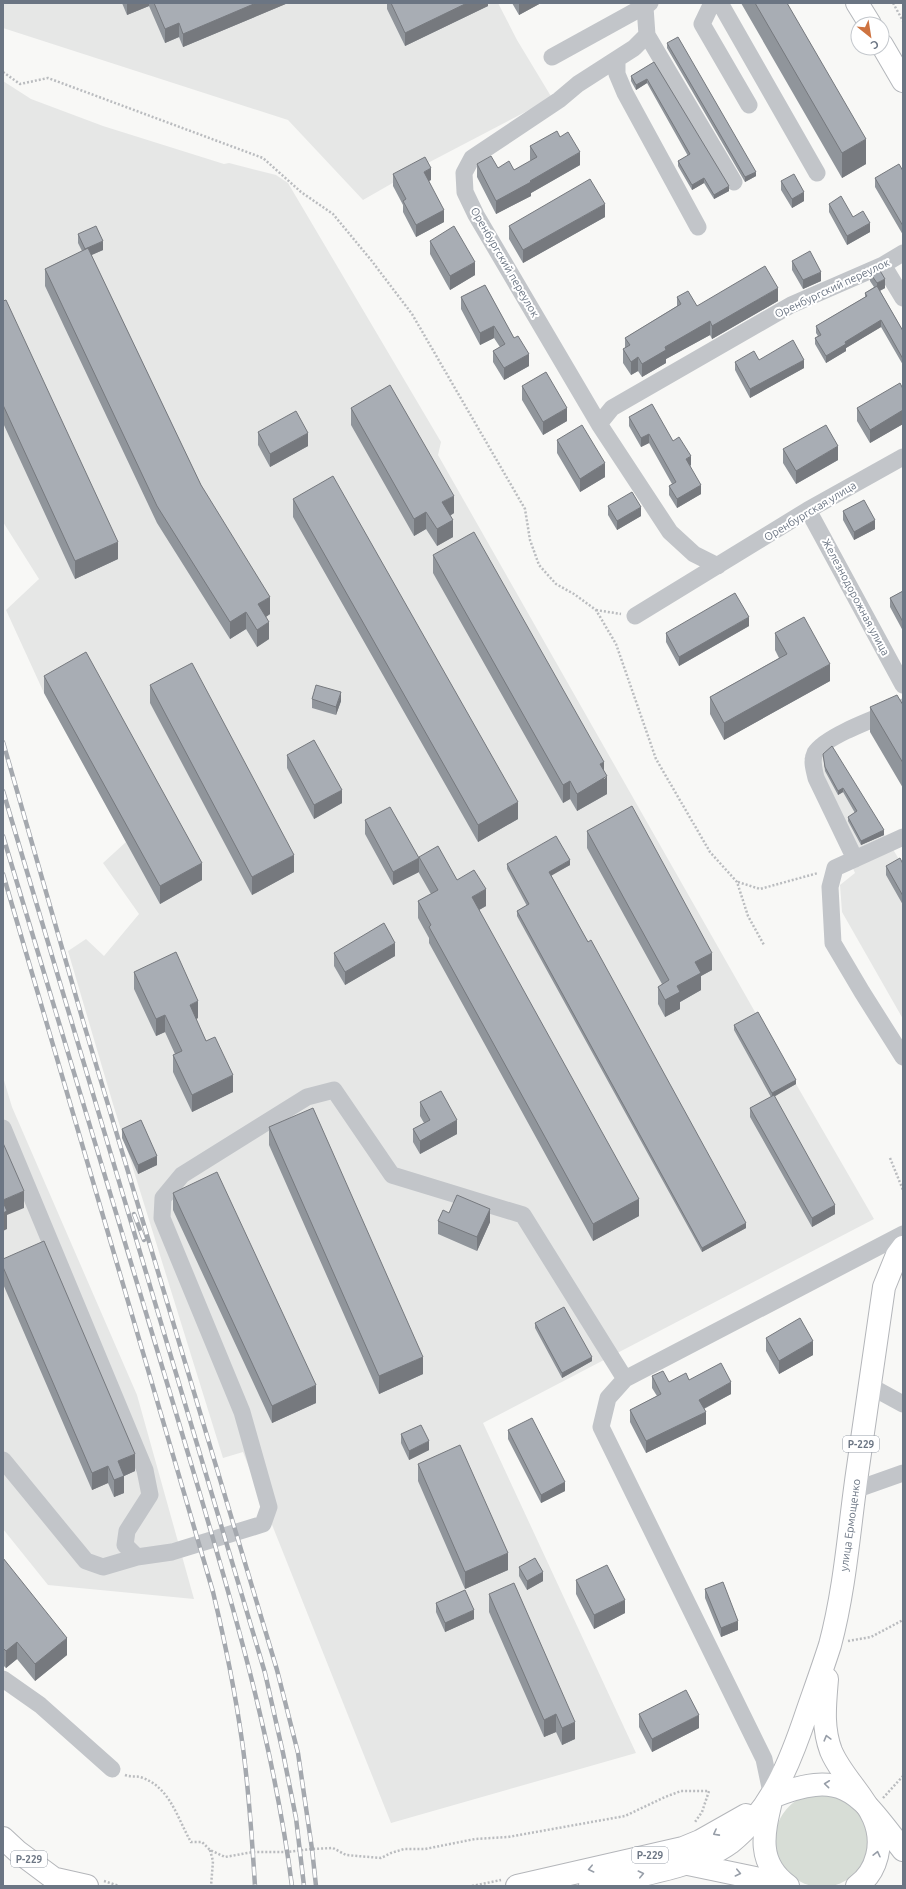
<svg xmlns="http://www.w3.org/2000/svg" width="906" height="1889" viewBox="0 0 906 1889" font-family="Ubuntu,sans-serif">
<rect width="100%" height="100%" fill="#f8f8f6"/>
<path fill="#e6e7e6" d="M3,3H498L517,40L552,98L424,165L363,200L288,120L3,28Z
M3,81L31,99L103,126L224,164L229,163L276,175L288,183L441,442L438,455L796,1084L874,1219L483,1423L636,1753L391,1823L243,1452L223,1458L113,1104L68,951L86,939L104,956L139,914L103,863L126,842L44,693L6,610L39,579L3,522Z
M829,743L903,866V1019L842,912L840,885L855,873L804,758Z
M3,1077L12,1107L137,1395L194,1599L48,1585L3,1529Z"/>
<path fill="#d7ddd6" d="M775 1840a47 47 0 1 1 94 0a47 47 0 1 1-94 0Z"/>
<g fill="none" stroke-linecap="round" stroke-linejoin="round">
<g stroke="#b4b7bb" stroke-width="24">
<path id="major" d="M857,3L870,24
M882,45L903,81
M788,1886C755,1862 764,1831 772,1797C846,1767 859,1794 903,1850"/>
</g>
<g stroke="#b4b6ba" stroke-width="24">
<path id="highway" d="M827,1679C825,1704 822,1727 831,1751C846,1787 888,1812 877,1856C874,1868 867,1879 857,1886
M3,1838L17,1851L64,1886
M688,1864L760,1879L778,1886
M56,1879L87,1886
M517,1886L683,1848L700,1841L746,1815
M590,1886C630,1877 698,1867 730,1843C772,1810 791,1760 807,1712C815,1689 823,1667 830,1645C845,1589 849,1530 857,1474C866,1411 875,1349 884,1287L897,1255L903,1247"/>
</g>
<path stroke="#babcbf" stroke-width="2.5" stroke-dasharray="2 2" stroke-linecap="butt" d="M893,3L903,21
M3,72L20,84L48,78L263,158L301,192L333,214L371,260L412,314L525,509L530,540L539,565L556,584L574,594L596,610L616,644L656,759L710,852L737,882L748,916L764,945
M596,610L621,614
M738,882L760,889L818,873
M890,1158L903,1190
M848,1641L871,1637L903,1620
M125,1775C130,1777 135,1776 140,1777C170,1786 177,1818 191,1842H202L210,1850L225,1857L253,1852H288L312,1849L333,1848L346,1855L381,1858L391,1853L404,1849H425L475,1839L508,1837L625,1816L665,1797L681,1791H709L702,1812L695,1822
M883,1798L903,1776
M210,1850L213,1861L211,1886
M104,1881L119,1886
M472,1886L501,1880"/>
<path stroke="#c2c5c9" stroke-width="17" d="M712,3L702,24L749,105
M720,3L817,173
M645,7L647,35L734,182
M647,35L634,48L578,84L559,100L472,158L464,173L465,192L476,215L599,424L670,532L694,554L718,566
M552,57L650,3
M617,59V74L625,93L698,227
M883,265L903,298
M599,424L612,408L791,305L883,265L903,253
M808,510L903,685
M635,616L808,510L903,457
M903,837L835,868L830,887L833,943L862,992L903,1057
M855,859L816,778C814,769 811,761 815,753C826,735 882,716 903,707
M3,1128L145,1470L150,1495L127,1531L125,1545L137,1557L172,1552L263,1524L269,1507L242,1412L162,1218L163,1198L182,1175L307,1097L334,1090L392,1175L523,1215L625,1379
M870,1386L903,1404
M3,1460L86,1561L103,1567L137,1557
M855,1490L903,1473
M3,1679L40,1705L112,1769
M772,1797L764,1759L601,1427L608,1398L625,1379L903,1234"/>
<use href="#major" stroke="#fff" stroke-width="22"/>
<use href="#highway" stroke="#fff" stroke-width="22"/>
<g stroke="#a4a8ae" stroke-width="4.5">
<path id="rail" d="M3,742L83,1021L277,1670L298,1753L312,1849L316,1886
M3,791L265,1673L283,1753L296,1818L304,1886
M3,836C60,1028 119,1220 176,1413C222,1569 271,1724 292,1886
M3,874L213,1592C225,1642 235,1691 242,1741C249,1789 252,1838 255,1886
M134,1214L144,1240"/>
</g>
<use href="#rail" stroke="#fff" stroke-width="3" stroke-dasharray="9" stroke-linecap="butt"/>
</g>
<path fill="#90959b" d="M122,3H288L183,47L179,37L165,43L149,6L127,15Z
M387,3H488V6L405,46L387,9Z
M512,3H541L519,15Z
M741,3H787L866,164L842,178Z
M667,43L756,176L745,182L667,48Z
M654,62L729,191L714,199L704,183L692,190L678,166V161L688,156L647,83L636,90L631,81V76Z
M560,137L580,165L531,193V196L496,214L477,177V164L514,170L531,161L530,160V146Z
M903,171V235L875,187V178Z
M393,174L431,180L429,181L444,222L416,237L403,212V205L393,186Z
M781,181L804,201L792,208L781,190Z
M829,204L853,217L870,232L847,245L829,212Z
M605,217L523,263L509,239V226Z
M78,234L103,250L91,255L201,485L270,614L266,617L269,639L257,647L246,629L230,639L157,523L45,286V269L82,251L78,243Z
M430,241L475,275L450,290L430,254Z
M792,261L821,281L803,289L792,270Z
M870,273L885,288L880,291L903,331V365L881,327L846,348V351L826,363L815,344V338L818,336L816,333V326L865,297V293L874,287L870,281Z
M485,285L529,366L504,380L493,362V351L500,347L494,338L480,345L461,309V297Z
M677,297L697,306L778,301L712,339L710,335L666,359V363L642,377L638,371L631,375L623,363V349L625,348V338L677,306Z
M3,301L118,559L75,579L3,423Z
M759,360L804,368L750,398L735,370V362Z
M522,386L567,421L543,435L522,400Z
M903,389V424L870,443L857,421V408Z
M351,408L454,513L450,516L453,537L437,546L426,529L414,536L351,425Z
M629,417L673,441L691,465L690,466L701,494L677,508L669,495V486L672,484L649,443L641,447L629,426Z
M258,432L308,446L270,467L258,445Z
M557,440L605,477L580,492L557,453Z
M783,449L838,460L796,484L783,463Z
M902,484H903V499L902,498Z
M293,499L518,819L478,842L293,517Z
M608,506L641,516L617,530L608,515Z
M843,511L875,529L854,540L843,520Z
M433,555L607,794L577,811L570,799L563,803L433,573Z
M903,591V631L890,607V598Z
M749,626L679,666L666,642V633Z
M775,633L830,681L724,740L710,714V697L779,658L775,650Z
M44,676L202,880L160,904L44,693Z
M150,685L294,872L252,895L150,703Z
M312,699L341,701L336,715L312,708Z
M903,705V788L870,732V707Z
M823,754L884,835L861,845L848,821V817L855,813L843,792L838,795L825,771Z
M287,755L342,803L314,819L287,768Z
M365,820L419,872L393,885L365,834Z
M587,831L712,970L701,976V990L680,1002V1009L665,1017L658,1004V987L662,984L587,848Z
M419,857L457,880L486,906L479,910L639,1216L593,1241L429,943V938L418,918V901L431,894L419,873Z
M507,864L570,865L551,875L746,1228L702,1252L517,916V911L527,906L507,869Z
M903,864V905L886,875V866Z
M334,953L395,956L345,985L334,966Z
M134,972L198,1018L196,1019L206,1041L233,1092L192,1112L173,1072V1055L175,1054L165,1032L156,1036L134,989Z
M734,1025L796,1084L774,1096L835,1214L812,1227L750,1117V1108L771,1097L734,1030Z
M420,1102L457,1134L420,1154L413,1142V1129L424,1123L420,1116Z
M269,1127L423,1374L379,1394L269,1145Z
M122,1129L157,1165L138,1174L122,1138Z
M173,1193L316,1403L272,1423L173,1210Z
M449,1213L490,1222L477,1251L438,1234V1221Z
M3,1259L135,1471L124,1476V1493L114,1497L108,1483L92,1490L3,1284Z
M535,1323L592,1361L562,1378L535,1328Z
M766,1338L813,1355L779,1374L766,1351Z
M652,1376L669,1382L689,1380L731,1394L704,1409L706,1424L646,1453L630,1422V1410L657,1396L652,1388Z
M508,1430L565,1491L541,1503L508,1439Z
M401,1434L429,1450L409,1460L401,1443Z
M418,1464L508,1570L465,1589L418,1481Z
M3,1558L67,1655L35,1681L17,1659L6,1668L3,1665Z
M519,1567L543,1581L527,1590L519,1576Z
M576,1580L625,1613L594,1629L576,1594Z
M705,1589L738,1630L721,1637L705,1598Z
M489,1594L575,1739L562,1745L556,1732L544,1737L489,1612Z
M436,1603L474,1619L445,1632L436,1612Z
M639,1714L699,1728L652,1752L639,1727Z"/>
<path fill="#76797e" d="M127,3H149V6L127,15Z
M256,3H288L183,47V34Z
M467,3H488V6L405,46V33Z
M519,3H541L519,15Z
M179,23V37L165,43V29Z
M647,79V83L636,90V85Z
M866,139V164L842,178V153Z
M580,152V165L531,193V196L496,214V201Z
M431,168V180L424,183V172Z
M756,172V176L745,182V177Z
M704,178V183L692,190V185Z
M729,186V191L714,199V195Z
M804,192V201L792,208V199Z
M605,204V217L523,263V250Z
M444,210V222L416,237V225Z
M870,223V232L847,245V236Z
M103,241V250L85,258V249Z
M475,262V275L450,290V276Z
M821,272V281L803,289V280Z
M885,279V288L877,292V283Z
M778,288V301L712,339V326Z
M881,320V327L846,348V351L826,363V356L845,342Z
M710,321V335L666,359V363L642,377V364L665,347Z
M494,326V338L480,345V333Z
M529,354V366L504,380V368Z
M638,357V371L631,375V362Z
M804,360V368L750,398V389Z
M567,408V421L543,435V422Z
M903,410V424L870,443V430Z
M308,433V446L270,467V454Z
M649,434V443L641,447V438Z
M838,446V460L796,484V471Z
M691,456V465L686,468V459Z
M605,463V477L580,492V479Z
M701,485V494L677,508V499Z
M454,496V513L442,520V502Z
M641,507V516L617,530V521Z
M426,512V529L414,536V519Z
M453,520V537L437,546V529Z
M875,520V529L854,540V532Z
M118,542V559L75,579V561Z
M270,597V614L258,622V604Z
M246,612V629L230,639V622Z
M749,617V626L679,666V657Z
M269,622V639L257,647V630Z
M830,664V681L724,740V723Z
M341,692V701L336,715V707Z
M604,762V779L607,776V794L577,811V794L600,764Z
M570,781V799L563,803V785Z
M843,788V792L838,795V791Z
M342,790V803L314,819V805Z
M518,802V819L478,842V825Z
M884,830V835L861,845V841Z
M294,855V872L252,895V877Z
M419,858V872L393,885V872Z
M570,860V865L549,877V872Z
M202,863V880L160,904V886Z
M486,889V906L472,914V897Z
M395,943V956L345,985V972Z
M712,953V970L701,976V990L680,1002V1009L665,1017V1000L677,986L695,962Z
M198,1001V1018L190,1022V1005Z
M165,1015V1032L156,1036V1019Z
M233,1075V1092L192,1112V1095Z
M796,1080V1084L772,1098V1093Z
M457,1120V1134L420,1154V1141Z
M157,1156V1165L138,1174V1165Z
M24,1191V1208L7,1215V1229L3,1231V1200Z
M639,1199V1216L593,1241V1224Z
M835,1205V1214L812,1227V1218Z
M490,1209V1222L477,1251V1237Z
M746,1223V1228L702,1252V1248Z
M813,1341V1355L779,1374V1361Z
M423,1357V1374L379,1394V1376Z
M592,1357V1361L562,1378V1373Z
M731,1382V1394L699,1411V1400Z
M316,1385V1403L272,1423V1406Z
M706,1412V1424L646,1453V1441Z
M429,1441V1450L409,1460V1451Z
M135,1454V1471L124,1476V1493L114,1497V1480L118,1461Z
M108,1466V1483L92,1490V1473Z
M565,1482V1491L541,1503V1495Z
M508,1553V1570L465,1589V1572Z
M543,1572V1581L527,1590V1581Z
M625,1600V1613L594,1629V1615Z
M474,1610V1619L445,1632V1623Z
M738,1621V1630L721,1637V1628Z
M67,1638V1655L35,1681V1664Z
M17,1642V1659L6,1668V1651Z
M556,1714V1732L544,1737V1720Z
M699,1715V1728L652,1752V1739Z
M575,1722V1739L562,1745V1728Z"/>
<path fill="#a8adb4" stroke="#76797e" d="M154,3H256L183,34L179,23L165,29Z
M391,3H467L405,33Z
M755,3H787L866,139L842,153Z
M678,37L756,172L745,177L667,43Z
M654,62L729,186L714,195L704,178L692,185L678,161L690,154L647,79L636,85L631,76Z
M557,131L560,137L568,132L580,152L530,181L531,182L496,201L477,164L491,156L498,168L509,161L514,170L537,157L530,146Z
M425,157L431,168L424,172L444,210L416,225L403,201L406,199L393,174Z
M899,164L903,171V226L875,178Z
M794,174L804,192L792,199L781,181Z
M590,179L605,204L523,250L509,226Z
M841,196L853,217L863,211L870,223L847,236L829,204Z
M96,226L103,241L85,249L78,234Z
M454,226L475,262L450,276L430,241Z
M88,248L201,485L270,597L258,604L269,622L257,630L246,612L230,622L157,506L45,269Z
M810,251L821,272L803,280L792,261Z
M765,266L778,288L712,326L710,321L665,347L666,350L642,364L638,357L631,362L623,349L630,345L625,338L681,304L677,297L688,291L697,306Z
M879,269L885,279L877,283L870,273Z
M485,285L514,338L518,336L529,354L504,368L493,351L505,344L494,326L480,333L461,297Z
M877,286L903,331V359L881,320L845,342L846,344L826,356L815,338L821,335L816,326L867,296L865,293Z
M6,300L118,542L75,561L3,405V301Z
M793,340L804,360L750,389L735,362L754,351L759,360Z
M546,372L567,408L543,422L522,386Z
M900,383L903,389V410L870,430L857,408Z
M390,385L454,496L442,502L453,520L437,529L426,512L414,519L351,408Z
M652,404L673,441L679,437L691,456L686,459L701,485L677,499L669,486L676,482L649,434L641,438L629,417Z
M296,411L308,433L270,454L258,432Z
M582,425L605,463L580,479L557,440Z
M826,425L838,446L796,471L783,449Z
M333,476L518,802L478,825L293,499Z
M632,492L641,507L617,521L608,506Z
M864,500L875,520L854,532L843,511Z
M474,532L604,762L600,764L607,776L577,794L570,781L563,785L433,555Z
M903,591V622L890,598Z
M735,593L749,617L679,657L666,633Z
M804,617L830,664L724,723L710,697L787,654L775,633Z
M86,652L202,863L160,886L44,676Z
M192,663L294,855L252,877L150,685Z
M316,685L341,692L336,707L312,699Z
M897,695L903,705V763L870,707Z
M314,740L342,790L314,805L287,755Z
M832,746L884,830L861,841L848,817L857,811L843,788L838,791L825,767L823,754Z
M632,806L712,953L695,962L701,973L677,986L680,992L665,1000L658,987L669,980L587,831Z
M390,807L419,858L393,872L365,820Z
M556,836L570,860L549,872L588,942L591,940L746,1223L702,1248L517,911L529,904L507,864Z
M438,846L457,880L474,870L486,889L472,897L639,1199L593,1224L429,927L431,925L418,901L438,890L419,857Z
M900,858L903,864V896L886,866Z
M384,923L395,943L345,972L334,953Z
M176,952L198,1001L190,1005L206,1041L215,1037L233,1075L192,1095L173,1055L182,1051L165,1015L156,1019L134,972Z
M758,1012L796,1080L772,1093L734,1025Z
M441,1091L457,1120L420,1141L413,1129L430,1120L420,1102Z
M774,1095L835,1205L812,1218L750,1108Z
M313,1108L423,1357L379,1376L269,1127Z
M141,1120L157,1156L138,1165L122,1129Z
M3,1143L24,1191L3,1200Z
M217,1172L316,1385L272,1406L173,1193Z
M457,1195L490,1209L477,1237L438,1221L443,1210L449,1213Z
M3,1202L7,1211L3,1213Z
M44,1241L135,1454L118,1461L124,1476L114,1480L108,1466L92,1473L3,1267V1259Z
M564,1307L592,1357L562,1373L535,1323Z
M800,1318L813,1341L779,1361L766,1338Z
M721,1363L731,1382L699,1400L706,1412L646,1441L630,1410L661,1394L652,1376L663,1371L669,1382L686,1373L689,1380Z
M532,1418L565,1482L541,1495L508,1430Z
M421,1425L429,1441L409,1451L401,1434Z
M460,1445L508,1553L465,1572L418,1464Z
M3,1558L67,1638L35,1664L17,1642L6,1651L3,1648Z
M535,1558L543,1572L527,1581L519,1567Z
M607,1565L625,1600L594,1615L576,1580Z
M723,1582L738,1621L721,1628L705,1589Z
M514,1583L575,1722L562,1728L556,1714L544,1720L489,1594Z
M465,1590L474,1610L445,1623L436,1603Z
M686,1690L699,1715L652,1739L639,1714Z"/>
<defs><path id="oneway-chevron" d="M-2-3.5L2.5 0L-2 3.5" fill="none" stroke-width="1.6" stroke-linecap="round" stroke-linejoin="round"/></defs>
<g stroke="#979ea8">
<use href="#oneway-chevron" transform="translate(827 1738) rotate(-105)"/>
<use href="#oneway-chevron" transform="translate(827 1784) rotate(-174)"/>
<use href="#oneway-chevron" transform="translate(716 1833) rotate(152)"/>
<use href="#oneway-chevron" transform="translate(877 1854) rotate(-77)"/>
<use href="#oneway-chevron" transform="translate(591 1869) rotate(167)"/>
<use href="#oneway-chevron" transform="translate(738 1873) rotate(13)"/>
<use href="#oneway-chevron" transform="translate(641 1874) rotate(-13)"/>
</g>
<g text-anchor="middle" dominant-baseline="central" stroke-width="4" stroke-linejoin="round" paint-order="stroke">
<g fill="#fff" stroke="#979ea8" stroke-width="1">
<rect x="843" y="1436" width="36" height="16" rx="3"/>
<rect x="632" y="1847" width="36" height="16" rx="3"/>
<rect x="11" y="1851" width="36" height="16" rx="3"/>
</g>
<g font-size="10" font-weight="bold" fill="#6b7583">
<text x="861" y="1444">Р-229</text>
<text x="650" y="1855">Р-229</text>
<text x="29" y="1859">Р-229</text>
</g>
<g font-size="11" fill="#6b7583" stroke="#fff">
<text transform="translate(505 262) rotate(60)">Оренбургский переулок</text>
<text transform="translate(832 288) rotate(-25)">Оренбургский переулок</text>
<text transform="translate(810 511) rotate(-31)">Оренбургская улица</text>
<text transform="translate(856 597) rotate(62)">Железнодорожная улица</text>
<text transform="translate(850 1525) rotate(-82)">улица Ермощенко</text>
</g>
</g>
<rect width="906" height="1889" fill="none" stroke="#6b7583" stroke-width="8"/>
<g transform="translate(870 36) rotate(150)"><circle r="19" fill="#ffffff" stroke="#c4c8cd"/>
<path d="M0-3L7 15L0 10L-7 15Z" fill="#ce7340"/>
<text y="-6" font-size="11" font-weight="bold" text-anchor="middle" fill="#6b7583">С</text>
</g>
</svg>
